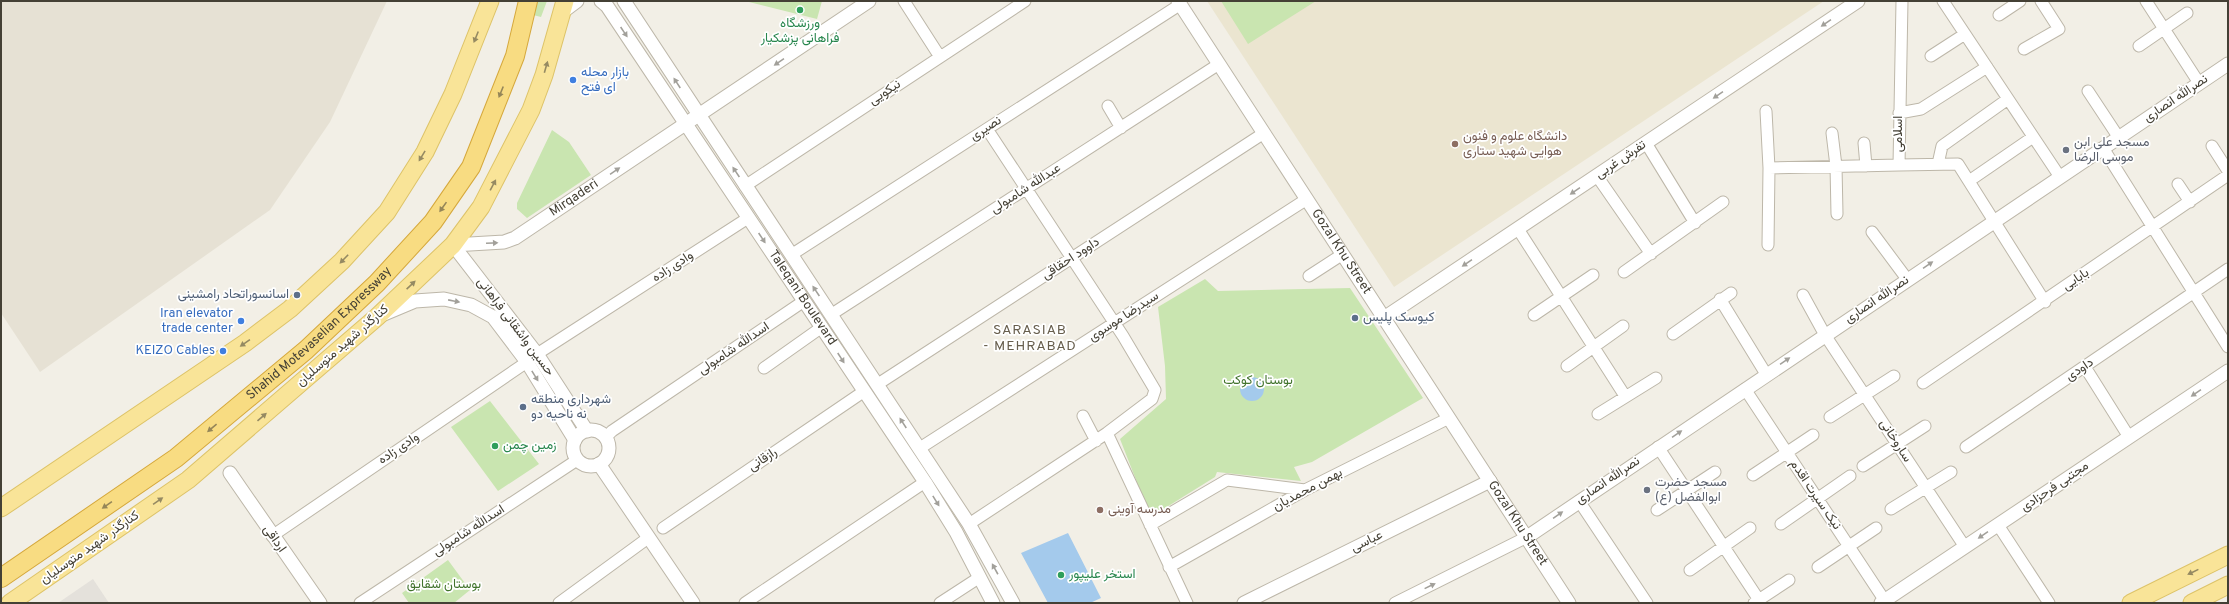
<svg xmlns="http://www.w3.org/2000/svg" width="2229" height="604" viewBox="0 0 2229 604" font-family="Overpass,Vazirmatn,sans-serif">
<rect width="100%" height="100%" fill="#f2efe6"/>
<path fill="#e6e1d4" d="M1,1H387L330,122L270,210L40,372L1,313Z"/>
<path fill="#e4e1db" d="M93,579L109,603H58Z"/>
<path fill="#ebe5d0" d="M1207,1H1824L1394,287Z"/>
<path fill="#c9e5b0" d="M537,1H547L541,17L533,15Z
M745,1H822L817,19Z
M1221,1H1316L1248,44Z
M552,130L569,142L591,175L527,218L517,209V203Z
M1205,279L1218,291L1350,288L1423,398L1312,462L1294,467L1301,481L1217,472L1215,477L1162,510L1147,508L1120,439L1166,399L1165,366L1158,307Z
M490,401L539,464L498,491L451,427Z
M448,560L470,590L454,603H409L402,593Z"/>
<path fill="#a4caec" d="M1240 389a12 12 0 1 1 24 0a12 12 0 1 1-24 0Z
M1068,533L1101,598L1090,603H1048L1021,553Z"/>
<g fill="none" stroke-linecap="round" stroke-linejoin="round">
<g stroke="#bdb7a9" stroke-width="13">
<path id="minor" d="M904,1L940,57
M1902,1L1899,165L1958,164L2045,302
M1943,1L2060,177
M2146,1L2199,83
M1999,15L2020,1
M2139,46L2187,13
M2024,49L2059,29L2041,1
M1931,56L1965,34
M2088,91L2119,138
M1108,106L1121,128
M1766,111L1769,168L1768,245
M1899,113L1921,109L1987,67
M1832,133L1836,166L1837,214
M1646,143L1695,223
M1864,143L1866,166
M2212,146L2228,171
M2103,148L2228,347
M1938,164L1942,146L2008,99
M1769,168L1899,165
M1597,176L1651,254
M1969,181L2033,137
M2178,184L2190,202
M745,186L1025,1
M1518,229L1625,396
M1872,232L1907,279
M791,255L1181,4
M1624,272L1723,202
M1309,276L1343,254
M1803,295L1825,335L1965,547
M1720,299L1766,374
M832,314L1219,64
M1534,315L1593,275
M1673,334L1731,293
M537,354L748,218
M1567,366L1623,326
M2085,367L2129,437
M764,368L822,327
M1923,383L2228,175
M878,384L1264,133
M1745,389L1885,601
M1598,414L1656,378
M1083,416L1096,441
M1830,417L1894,376
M1107,433L1187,603
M605,438L612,431L804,301
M1658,447L1761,603
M1966,447L2228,269
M920,448L1307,199
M1863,466L1925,426
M1753,475L1813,435
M1579,501L1647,603
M1891,509L1951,472
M1657,510L1715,472
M969,524L1107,433L1152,399L1155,390L1123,336L987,129
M1781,524L1850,476
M1150,525L1227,480L1305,490
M1998,525L2049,603
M663,528L863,392
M272,536L527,362
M1169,567L1305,490L1449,418
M1818,567L1876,528
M1690,570L1750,528
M360,603L577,460
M559,603L648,538
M745,603L925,482
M940,603L980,577
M1395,603L1527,537
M1754,603L1789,580"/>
</g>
<g stroke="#bdb7a9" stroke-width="15">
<g id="tertiary">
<path id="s1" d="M601,1L607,6L925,482L956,532L993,603"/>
<path d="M624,1L969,524L1013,603"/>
<path id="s2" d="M1178,1L1569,603"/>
<path d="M561,13L577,1"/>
<path id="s3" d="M453,245L504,242L515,238L869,1"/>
<path d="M453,245L537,354L587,431"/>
<path d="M384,314L415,301L444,299L471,305L493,317L527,362L575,440"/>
<path d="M1384,318L1858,1"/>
<circle cx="591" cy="448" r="18"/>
<path d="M599,464L693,603"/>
<path d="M230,473L320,603"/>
<path d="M1527,537L2228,64"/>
<path d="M1244,603L1490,481"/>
<path d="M1881,603L2228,371"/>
</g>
</g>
<g stroke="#ddc368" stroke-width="19">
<path id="primary" d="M1,508L245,343L290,309L342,261L387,212L425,152L453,94L490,1
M10,603L188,480L377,317L453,245L481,207L531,110L544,75L565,1
M2131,603L2228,555
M2192,603L2228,585"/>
</g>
<g stroke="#d5a83c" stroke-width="20">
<g id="trunk">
<path id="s4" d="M1,578L176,458L306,350L377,283L433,222L471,167L515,56L528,1"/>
</g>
</g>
<use href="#minor" stroke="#fff" stroke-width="11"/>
<use href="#tertiary" stroke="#fff" stroke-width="13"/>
<use href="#primary" stroke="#f9e498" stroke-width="17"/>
<use href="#trunk" stroke="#f8dc82" stroke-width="18"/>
</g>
<defs><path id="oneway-solid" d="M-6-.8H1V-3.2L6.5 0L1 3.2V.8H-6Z"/></defs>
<g fill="#a2a09a">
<use href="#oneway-solid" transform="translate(1826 23) rotate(146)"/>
<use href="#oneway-solid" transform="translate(624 32) rotate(56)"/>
<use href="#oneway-solid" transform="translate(779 62) rotate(146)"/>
<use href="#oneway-solid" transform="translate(677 83) rotate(-123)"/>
<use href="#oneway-solid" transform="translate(1718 95) rotate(146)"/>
<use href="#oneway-solid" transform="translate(615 171) rotate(-34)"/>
<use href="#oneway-solid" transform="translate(736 172) rotate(-124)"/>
<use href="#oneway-solid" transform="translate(1575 191) rotate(146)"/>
<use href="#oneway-solid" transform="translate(762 238) rotate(56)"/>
<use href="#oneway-solid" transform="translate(492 243) rotate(-3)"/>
<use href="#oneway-solid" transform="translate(1467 263) rotate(146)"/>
<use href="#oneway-solid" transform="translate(1928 265) rotate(-34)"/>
<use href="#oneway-solid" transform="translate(816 291) rotate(-124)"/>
<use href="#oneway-solid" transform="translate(454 301) rotate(11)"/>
<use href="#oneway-solid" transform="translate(841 358) rotate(57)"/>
<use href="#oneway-solid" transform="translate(1785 361) rotate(-34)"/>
<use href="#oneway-solid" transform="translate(535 376) rotate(58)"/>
<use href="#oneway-solid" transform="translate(2196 393) rotate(146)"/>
<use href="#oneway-solid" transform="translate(903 423) rotate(-123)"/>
<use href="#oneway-solid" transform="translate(1677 434) rotate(-34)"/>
<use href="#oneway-solid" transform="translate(936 501) rotate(58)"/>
<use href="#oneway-solid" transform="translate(1558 515) rotate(-35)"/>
<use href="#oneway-solid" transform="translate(1983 535) rotate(146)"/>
<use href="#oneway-solid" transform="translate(995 569) rotate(-119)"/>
<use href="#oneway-solid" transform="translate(1430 586) rotate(-26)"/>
</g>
<g fill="#958a62">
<use href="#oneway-solid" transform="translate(476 37) rotate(112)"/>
<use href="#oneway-solid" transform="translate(546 67) rotate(-74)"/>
<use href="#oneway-solid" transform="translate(422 156) rotate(121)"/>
<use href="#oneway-solid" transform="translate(493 185) rotate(-62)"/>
<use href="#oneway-solid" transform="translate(344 259) rotate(134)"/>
<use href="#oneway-solid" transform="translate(411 285) rotate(-43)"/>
<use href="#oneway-solid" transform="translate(245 343) rotate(145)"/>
<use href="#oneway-solid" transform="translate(262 417) rotate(-41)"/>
<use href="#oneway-solid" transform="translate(158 501) rotate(-35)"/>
<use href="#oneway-solid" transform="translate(2193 572) rotate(154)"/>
</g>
<g fill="#958658">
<use href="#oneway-solid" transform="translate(501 92) rotate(112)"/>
<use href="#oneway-solid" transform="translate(443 207) rotate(125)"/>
<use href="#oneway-solid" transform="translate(212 428) rotate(140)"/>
<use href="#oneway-solid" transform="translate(107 505) rotate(145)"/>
</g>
<g fill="#2e9e5b" stroke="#fff" stroke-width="1.5">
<circle cx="800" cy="10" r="4"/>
<circle cx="495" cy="446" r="4"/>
<circle cx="1061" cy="575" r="4"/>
</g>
<g fill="#3f7fe0" stroke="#fff" stroke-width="1.5">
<circle cx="573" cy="80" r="4"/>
<circle cx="241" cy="321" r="4"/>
<circle cx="223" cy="351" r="4"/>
</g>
<g fill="#8d6e63" stroke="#fff" stroke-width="1.5">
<circle cx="1455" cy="144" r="4"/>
<circle cx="1100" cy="510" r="4"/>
</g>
<g fill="#6b7280" stroke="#fff" stroke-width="1.5">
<circle cx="2066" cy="150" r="4"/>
<circle cx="1647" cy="490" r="4"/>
</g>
<g fill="#5c6f8a" stroke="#fff" stroke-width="1.5">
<circle cx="297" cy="295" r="4"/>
<circle cx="1355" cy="318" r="4"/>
<circle cx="523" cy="407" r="4"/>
</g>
<g text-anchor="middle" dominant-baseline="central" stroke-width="3.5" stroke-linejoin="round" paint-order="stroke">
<g font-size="13" fill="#27864d" stroke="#fff" text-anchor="start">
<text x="800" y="24" text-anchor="middle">ورزشگاه<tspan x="800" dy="15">فراهانی پزشکیار</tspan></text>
<text x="503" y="446">زمین چمن</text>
<text x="1069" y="575">استخر علیپور</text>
</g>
<g font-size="13" fill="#366cbe" stroke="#fff" text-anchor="end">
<text x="581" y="73" text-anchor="start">بازار محله<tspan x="581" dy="15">ای فتح</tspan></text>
<text x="233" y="314">Iran elevator<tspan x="233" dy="15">trade center</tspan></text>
<text x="215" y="351">KEIZO Cables</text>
</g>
<g font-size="13" fill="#444035" stroke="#fff">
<text transform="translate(885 93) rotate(-33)">نیکویی</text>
<text transform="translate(2176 99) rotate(-34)">نصرالله انصاری</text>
<text transform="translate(986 129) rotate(-33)">نصیری</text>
<text transform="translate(1899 134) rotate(-90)">اسلامی</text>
<text transform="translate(1621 160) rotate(-34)">تفرش غربی</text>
<text transform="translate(1026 189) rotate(-33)">عبدالله شامبولی</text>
<text stroke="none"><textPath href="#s3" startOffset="134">Mirqaderi</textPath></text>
<text stroke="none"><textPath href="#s2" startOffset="299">Gozal Khu Street</textPath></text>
<text transform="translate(1071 259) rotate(-33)">داوود احقاقی</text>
<text transform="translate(673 267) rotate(-33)">وادی زاده</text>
<text transform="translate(2076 280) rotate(-34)">بابایی</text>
<text stroke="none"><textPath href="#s1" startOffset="359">Taleqani Boulevard</textPath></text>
<text transform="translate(1877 300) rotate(-34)">نصرالله انصاری</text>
<text transform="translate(1124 317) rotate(-33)">سیدرضا موسوی</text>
<text transform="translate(515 327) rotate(53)">حسین واشقانی فراهانی</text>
<text stroke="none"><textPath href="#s4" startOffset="402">Shahid Motevaselian Expressway</textPath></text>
<text transform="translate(343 346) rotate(-41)">کنارگذر شهید متوسلیان</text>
<text transform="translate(734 349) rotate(-34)">اسدالله شامبولی</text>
<text transform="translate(2080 370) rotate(-34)">داودی</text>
<text transform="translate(1895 441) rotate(57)">ساروخانی</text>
<text transform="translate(399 449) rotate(-34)">وادی زاده</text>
<text transform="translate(763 460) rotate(-34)">رازقانی</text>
<text transform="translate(1608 481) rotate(-34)">نصرالله انصاری</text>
<text transform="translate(2055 487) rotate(-34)">مجتبی فرحزادی</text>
<text transform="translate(1308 490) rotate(-28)">بهمن محمدیان</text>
<text transform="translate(1815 495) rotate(56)">نیک سیرت اقدم</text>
<text stroke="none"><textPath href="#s2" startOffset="623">Gozal Khu Street</textPath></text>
<text transform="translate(469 531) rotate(-33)">اسدالله شامبولی</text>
<text transform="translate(274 539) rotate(55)">ارداقی</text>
<text transform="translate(1367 542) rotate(-26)">عباسی</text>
<text transform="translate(90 548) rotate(-35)">کنارگذر شهید متوسلیان</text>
</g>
<g font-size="13" fill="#785e54" stroke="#fff" text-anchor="start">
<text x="1463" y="137">دانشگاه علوم و فنون<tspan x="1463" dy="15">هوایی شهید ستاری</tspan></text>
<text x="1108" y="510">مدرسه آوینی</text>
</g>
<g font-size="13" fill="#5b616d" stroke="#fff" text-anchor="start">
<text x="2074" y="143">مسجد علی ابن<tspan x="2074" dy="15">موسی الرضا</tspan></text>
<text x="1655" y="483">مسجد حضرت<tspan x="1655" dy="15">ابوالفضل (ع)</tspan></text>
</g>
<g font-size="13" fill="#4e5e75" stroke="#fff" text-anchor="start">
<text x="289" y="295" text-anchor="end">اسانسوراتحاد رامشینی</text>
<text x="1363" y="318">کیوسک پلیس</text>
<text x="531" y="400">شهرداری منطقه<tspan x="531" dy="15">نه ناحیه دو</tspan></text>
</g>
<g font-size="13" fill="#41732c" stroke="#fff">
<text x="1258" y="381">بوستان کوکب</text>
<text x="444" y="585">بوستان شقایق</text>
</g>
<g font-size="14" letter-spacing="1" fill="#675e4d" stroke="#fff">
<text x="1030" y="330">SARASIAB<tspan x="1030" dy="16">- MEHRABAD</tspan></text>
</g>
</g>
<rect width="2229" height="604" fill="none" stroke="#444035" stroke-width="4"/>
</svg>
